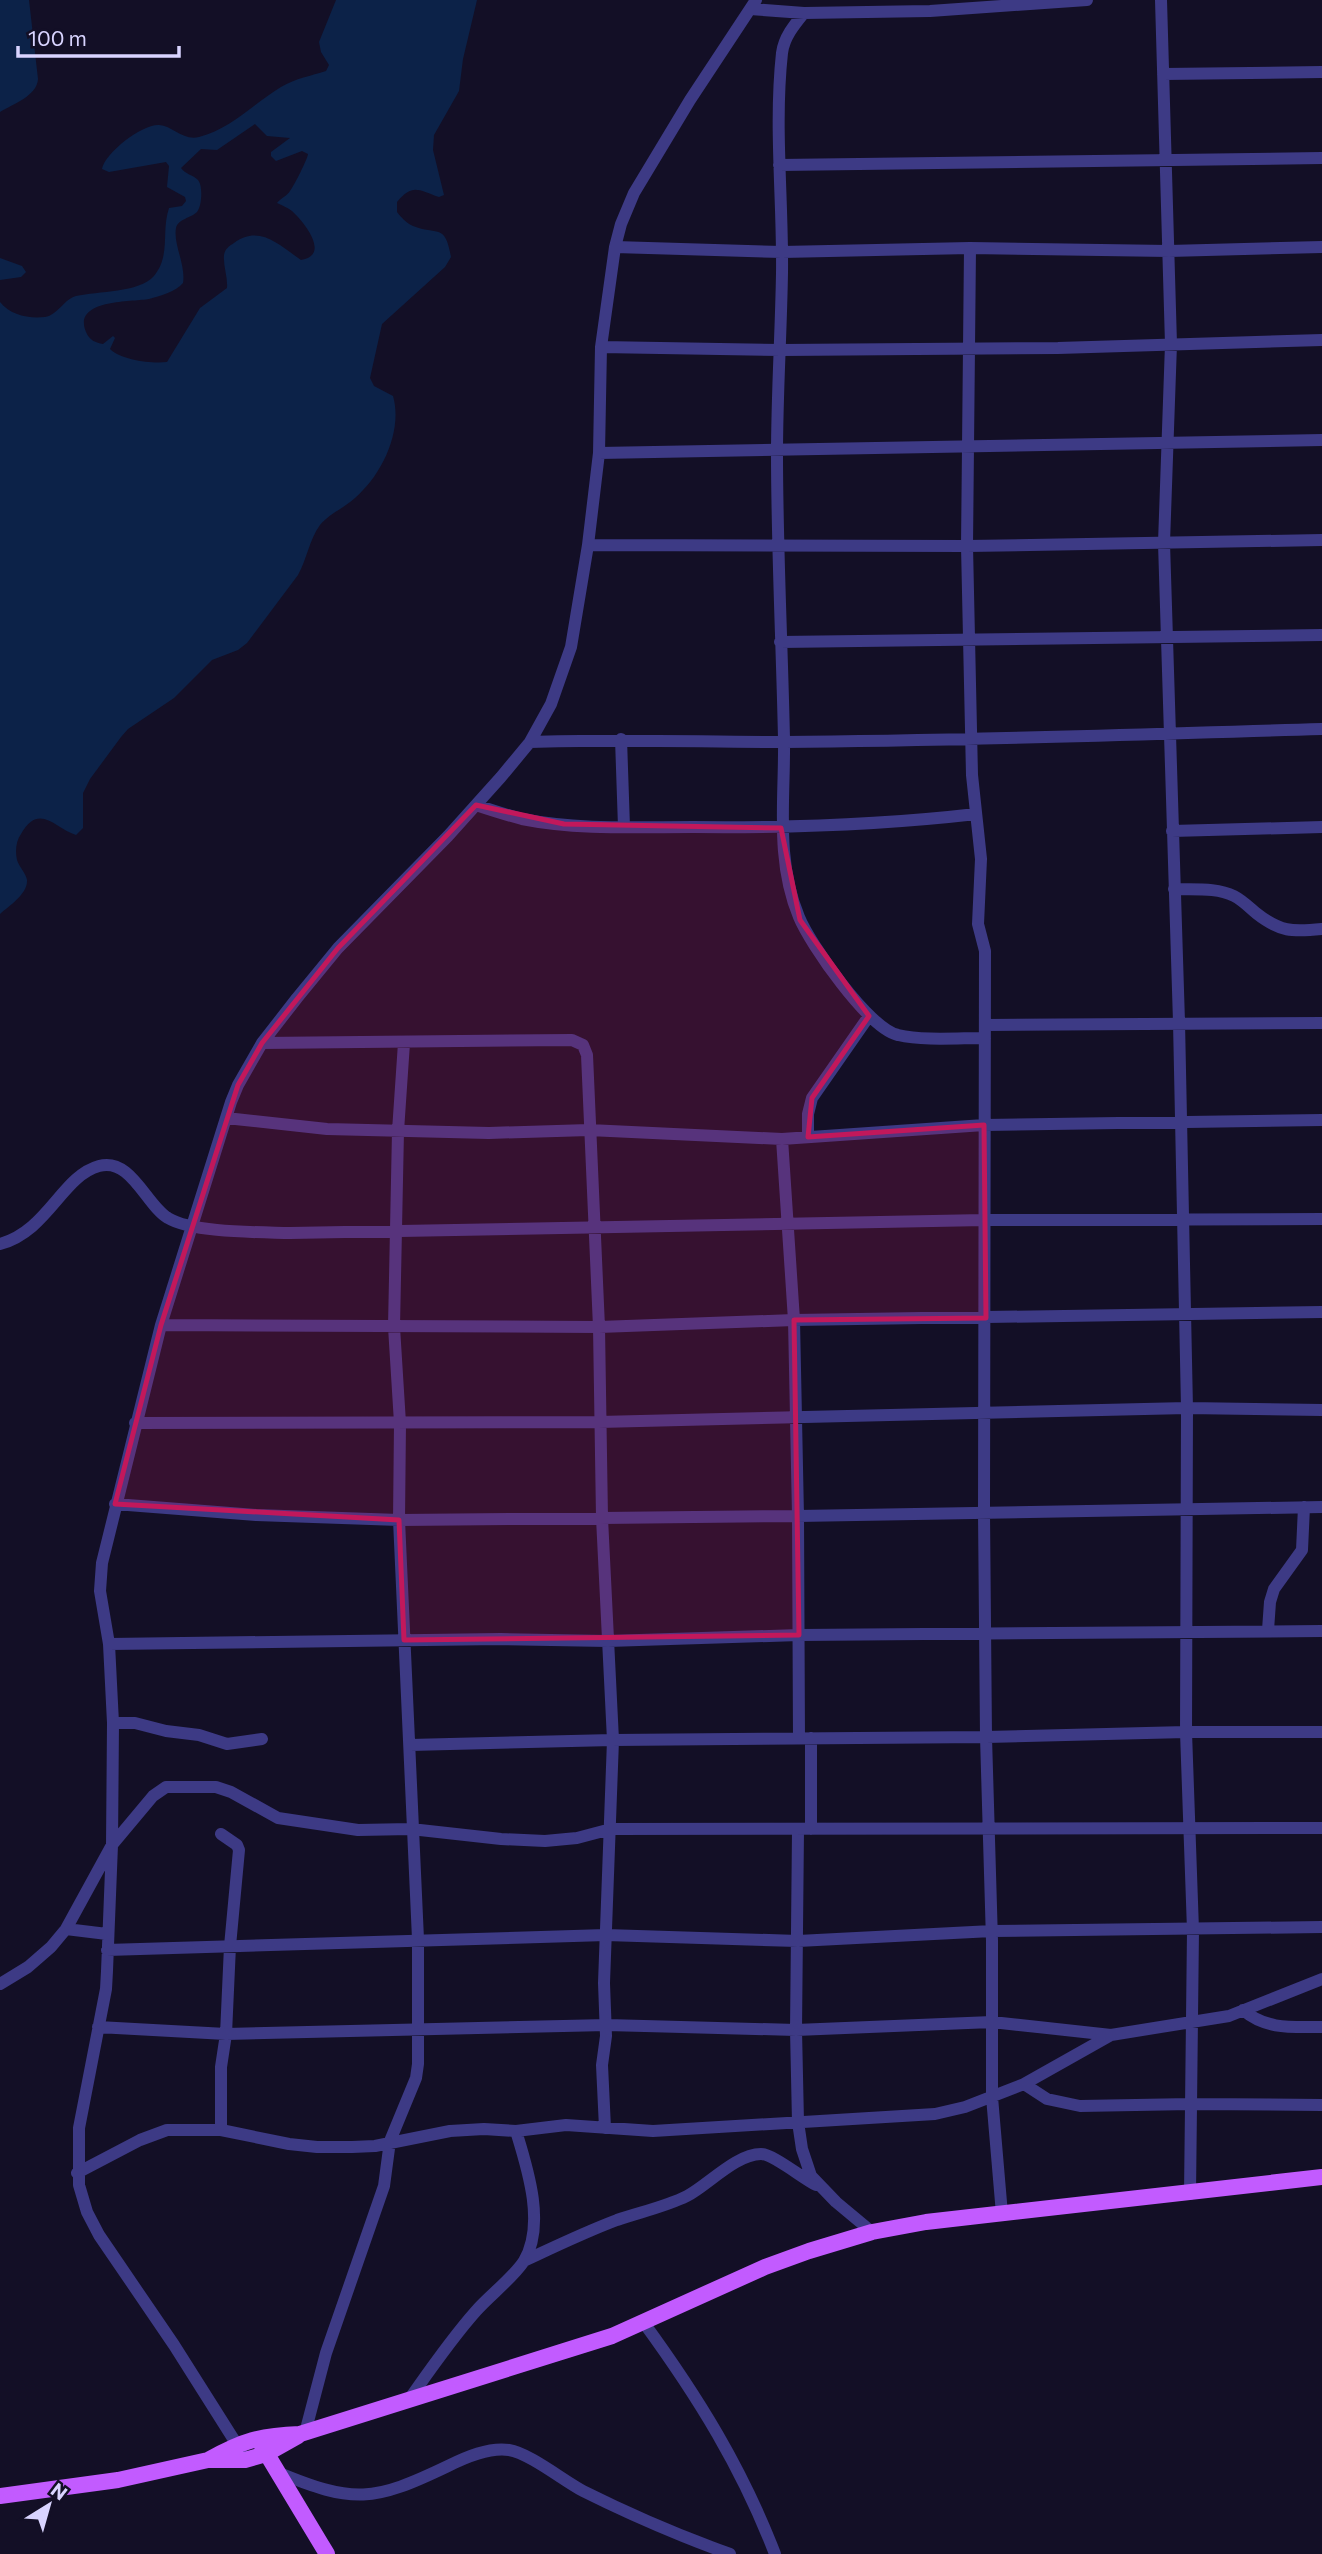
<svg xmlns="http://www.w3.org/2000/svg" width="1322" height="2554" viewBox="0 0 1322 2554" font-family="Commissioner,sans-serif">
<rect width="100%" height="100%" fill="#130f26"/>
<path fill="#0c2248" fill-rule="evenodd" d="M0,0H29L38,79C37,96 13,104 0,112Z
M336,0H477L463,59L459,91L434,135L433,150L444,195L439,197C418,190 413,183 397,202V212C401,217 406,223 413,226C437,236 445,222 451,257L445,267L382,324L370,378L374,386L393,396C403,431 382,475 355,498C344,508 329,514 320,525C309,540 307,559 298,575L247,643L238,650L212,660L174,698L128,729L121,737L90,779L83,793V828L76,835C55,828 39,802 21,834C16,841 15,851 17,860C19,867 26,873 27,880C28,894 9,906 0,914V302C10,315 29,319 45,317C58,315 64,299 76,296C98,291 139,293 154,276C171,255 161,232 169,208L182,206L186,201L185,197L167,187L169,166L166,162L109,172L102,169C105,153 142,124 159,125C173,126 183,141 199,137C231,129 253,104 281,87C296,78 311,76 326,71L329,65L321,52L319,42ZM255,124L267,136L290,138L271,152V156L276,161L302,151L308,154C308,158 294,186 290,191C287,196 281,198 277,203C282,205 288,208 292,211C304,222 331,255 301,260C280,246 260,224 234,243C229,246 225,249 224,255C223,266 228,277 227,288L200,308L167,362C152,364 121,360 110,349L115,338L113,336L103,344C96,343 89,340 86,332C72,299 132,302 149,299C160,296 175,292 183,283C186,265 173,244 176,228C178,219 191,218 197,212C202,206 203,186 198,180C193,175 185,174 181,168L201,149L217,150Z
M0,258L22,266L26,272L21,277L0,280Z"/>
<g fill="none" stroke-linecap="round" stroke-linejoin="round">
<path stroke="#3d3a85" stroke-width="12" d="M1161,0L1171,344L1164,543L1179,1022L1187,1408L1186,1732L1193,1930L1190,2194
M750,9L804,13L930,11L1087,0
M804,13C795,24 784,37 782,53C774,126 783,200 782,273C781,334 777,394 777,454C777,549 782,644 784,739C785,798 775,860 799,917C810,944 869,1029 898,1035C924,1041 958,1038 985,1038
M1163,74L1322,72
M779,165L1322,158
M615,247L782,252L970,248L1169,251L1322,247
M970,248L967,546L972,775L981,859L978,924L985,951L984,1512L986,1737L992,1941V2097L1002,2214
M601,347L781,350L1058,348L1322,340
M599,453C840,449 1081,444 1322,440
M588,545L967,546L1322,540
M780,642L1322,635
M621,739L624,827
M530,742C615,739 700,742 785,742C964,741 1143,734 1322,729
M476,805C491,810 507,815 522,819C577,830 637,827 693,827C788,828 881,825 976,814
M1172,831L1322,827
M1174,889C1193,890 1216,887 1234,896C1242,900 1249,907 1256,913C1280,932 1292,932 1322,929
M985,1025L1322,1023
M262,1043L572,1040L583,1045L587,1055L599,1327L602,1518L613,1740L604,1983L606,2036L602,2065L605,2128
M226,1118L327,1129L489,1133L589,1130L782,1139L984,1125L1322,1120
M808,1137V1114L812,1098L869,1016
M782,1139L794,1320L798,1516L799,1738
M0,1244C48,1231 62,1176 99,1166C131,1157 146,1205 168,1218C192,1233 260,1232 290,1233L985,1220L1322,1219
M161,1325L599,1327L794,1320L1322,1312
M135,1423L599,1422L1187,1408L1322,1410
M115,1504L256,1515L399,1520L798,1516L1322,1507
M1268,1630L1270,1602L1274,1589L1302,1550L1304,1507
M109,1644L501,1639L608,1641L799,1635L1322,1631
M113,1723H135L166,1731L199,1735L227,1744L262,1739
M811,1738V1829
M410,1745L613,1740L986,1737L1186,1732H1322
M798,1830L796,2030L798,2122L802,2149L811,2176L836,2202L872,2232
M221,1834L237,1845L239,1850L230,1946L226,2034L221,2067V2130
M66,1929L107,1934
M107,1950L606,1935L798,1941L992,1931L1322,1927
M0,1984L28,1967L51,1947L66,1929L112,1845L153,1796L166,1787H216L231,1792L278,1818L358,1830L411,1829L501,1839L545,1841L577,1838L611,1829L1322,1828
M1243,2010C1266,2030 1293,2027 1322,2027
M98,2027L226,2034L607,2025L796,2030L992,2022L1111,2035
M1024,2084L1047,2099L1080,2106L1191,2104L1322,2105
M77,2173L140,2140L167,2130H221L289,2144L317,2147H352L375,2146L450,2131L484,2129L516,2131L566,2125L653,2131L935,2114L965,2107L1024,2084L1111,2035L1229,2016L1322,1979
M524,2261C554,2247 585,2232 617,2220C640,2212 665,2207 687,2196C708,2185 736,2154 761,2154C773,2154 802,2178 816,2185
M644,2323C698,2397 742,2468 775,2554
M408,2401C430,2370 451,2339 476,2311C490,2295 513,2278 524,2261C546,2224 527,2167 516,2131
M305,2433L326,2353L384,2186L390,2141L416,2078L418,2064V1939L399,1520L400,1423L394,1327L398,1131L404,1043
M241,2451L174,2345L99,2235L87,2212L79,2185V2128L106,1989L107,1971L112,1845L113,1723L109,1644L100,1591L102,1563L161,1325L231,1102L238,1085L262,1043L297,998L338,948L448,836L501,777L530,742L551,704L571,647L588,545L599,453L601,347L615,247L621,224L634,193L690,100L756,0
M277,2472C354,2504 373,2502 448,2466C466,2457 489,2447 509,2450C529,2453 564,2481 583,2491C631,2515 680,2536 730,2554"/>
<path stroke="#c25bff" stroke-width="16" d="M262,2446L327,2554
M208,2460C244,2440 259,2436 300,2434L612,2336L765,2267L809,2251L872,2232L926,2222L1322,2177
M0,2496L118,2480L208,2460H245L266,2454L298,2436"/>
</g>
<path fill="#c2185b" fill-opacity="0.2" stroke="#c2185b" stroke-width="5" stroke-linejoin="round" d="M476,805L564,824L781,828L800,920L869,1016L812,1098L808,1137L984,1125L986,1318L794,1320L799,1635L404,1640L399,1520L115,1504L161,1325L238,1085L262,1043L338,948Z"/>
<g transform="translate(49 2505) rotate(37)" stroke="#130f26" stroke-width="5" paint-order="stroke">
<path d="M0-5L12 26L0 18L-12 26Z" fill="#d9d4ff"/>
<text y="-10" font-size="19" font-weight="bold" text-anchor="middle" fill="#d9d4ff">N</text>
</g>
<path d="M18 46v10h161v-10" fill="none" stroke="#d9d4ff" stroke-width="3.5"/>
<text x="28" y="46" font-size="21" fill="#d9d4ff" stroke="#130f26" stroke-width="5" paint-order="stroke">100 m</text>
</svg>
